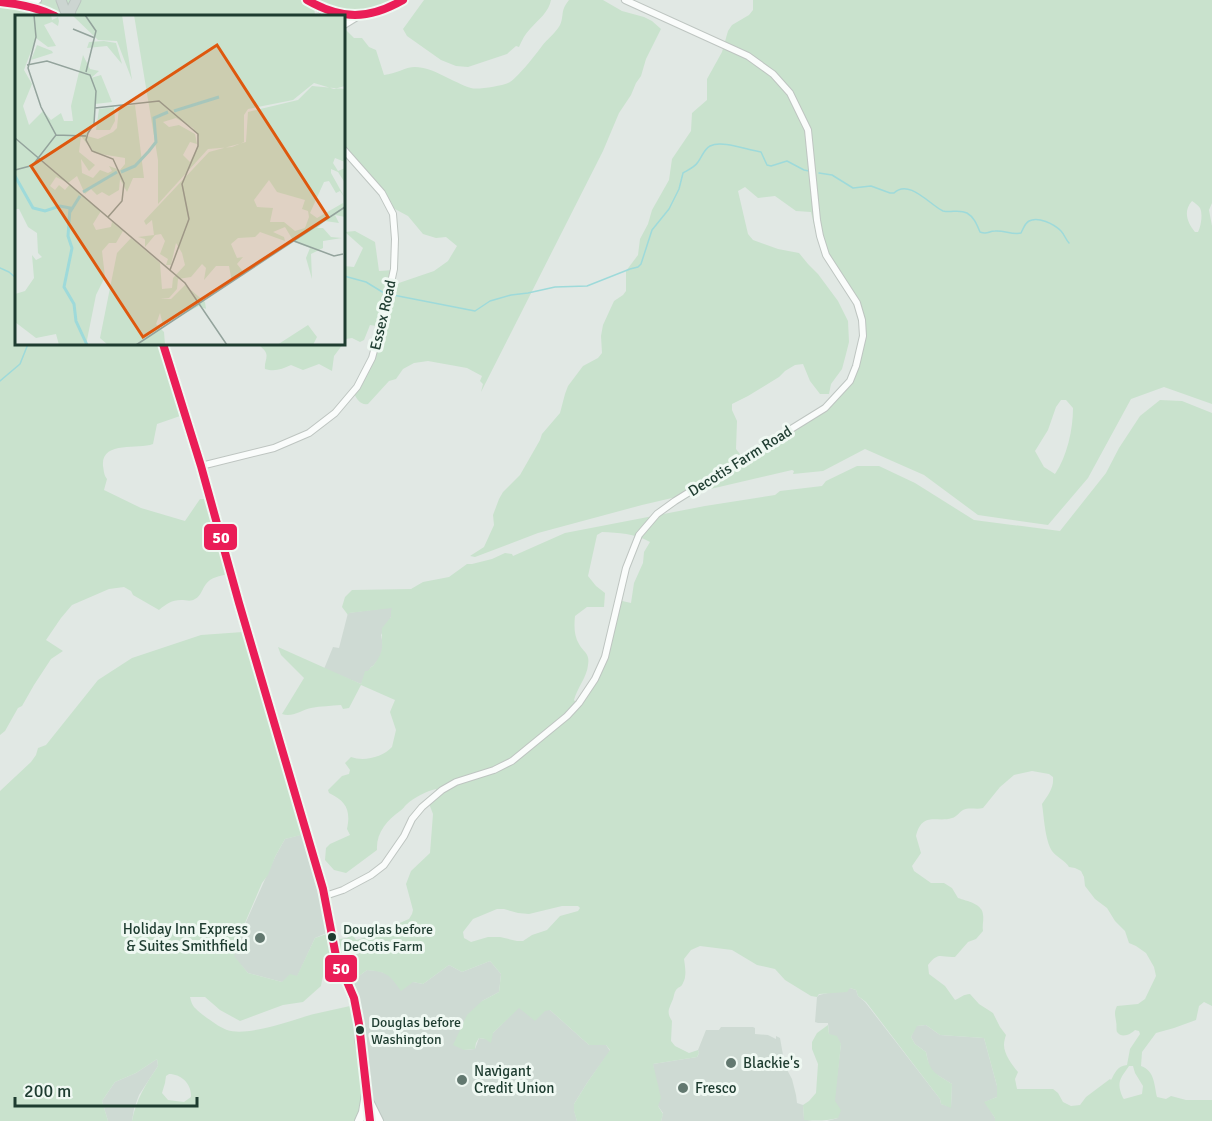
<svg xmlns="http://www.w3.org/2000/svg" width="1212" height="1121" viewBox="0 0 1212 1121" font-family="Signika,sans-serif">
<rect width="100%" height="100%" fill="#e1e8e4"/>
<path fill="#cedad3" d="M393,607L391,617L381,635L383,645L381,656L373,666L371,667L361,684L324,669L333,647L339,648L348,613Z
M301,833L306,846L305,848L329,932L315,938L297,977L282,982L248,973L233,956L241,937L242,931L275,857L285,839L300,835Z
M490,961L501,974L499,992L482,1001L464,1050L475,1049L479,1038L485,1039L493,1033L519,1007L550,1010L589,1045H606L610,1051L587,1083L574,1104V1110L577,1121H370L351,1007L344,980L359,976L367,970L378,971L413,982L423,984L449,965L462,972Z
M850,988L856,990L858,996L865,1002L940,1099L941,1104L951,1107L952,1084L934,1073L929,1066L926,1052L915,1044L911,1037L916,1026L926,1025L940,1035L984,1038L997,1086V1097L985,1102L995,1118V1121H827L838,1118L834,1101L841,1044L829,1034L828,1023H818L815,1022L817,997L819,995Z
M721,1027H753L755,1028V1034L768,1035L776,1039V1036L780,1038L785,1066L792,1079L796,1095L797,1103L803,1105L804,1119L812,1121H661L663,1113L658,1106L653,1064L697,1057L699,1053L698,1050L706,1030H719Z
M157,1059L158,1066L139,1095L134,1109L132,1121H108L102,1101L115,1082L136,1073Z"/>
<path fill="#c9e2cd" fill-rule="evenodd" d="M0,0H402L354,20L346,28V30L354,38H362L369,47L376,50L384,75C396,74 405,67 415,67C433,67 454,83 471,88C477,90 501,86 508,83C516,80 536,54 542,46C547,39 555,34 560,25C563,19 562,12 564,8C565,5 567,3 569,0H603L622,11L644,17L652,21L661,29L646,59L641,76L636,83L631,95L619,113L603,151L481,392L483,384L480,381L482,376L467,368L428,361L414,363L403,369L396,379L389,381L368,404C362,406 356,399 354,393C370,372 378,355 384,328L383,327L370,325L364,340L360,342L352,338L346,339L344,343V266L354,267L363,248L345,232L355,231L375,242L379,271L394,270L393,285L434,271L448,261L457,246L446,237L436,238L423,234L408,216L393,208L344,149V16H322L319,8L314,5L315,16H16V344H163L183,415L157,424L153,444C138,450 101,440 103,466C104,472 104,475 107,479L104,490L141,508L185,521L200,499H209L228,574C220,576 211,577 206,584C202,589 201,596 195,599C191,602 186,600 181,600C172,600 166,604 159,610L133,595L131,591L124,587L109,589L72,605L61,618L46,640L63,651L51,659L34,685L22,706L18,708L5,731L0,735Z
M424,0H551C549,12 538,20 530,29C525,34 522,40 519,47L516,46L507,54L468,67L456,66L441,60L407,36L403,29Z
M753,0H1212V203L1209,210L1212,226V404L1164,387L1131,399L1088,478L1048,525L978,515L924,475L865,449L823,471L793,474L794,471L792,470L642,505L538,533L475,557L470,556L484,547L494,525L493,515L499,499L503,492L520,475L540,440L542,434L560,413L565,394L568,386L583,366L598,358L602,353L601,336L603,325L614,301L623,295L626,291V271L638,255L640,239L648,224L652,210L669,180L672,159L691,131L692,113L707,100V79L722,52L728,31L732,25L749,15L753,10ZM745,187L758,198L775,196L796,211L811,212L815,229L822,247L856,309L861,324V345L846,386L829,407L743,458L736,449L737,421L732,410V404L748,396L779,377L785,371L795,365L803,364L810,381L820,394H829L831,384L842,369L846,354L849,342L848,321L838,301L818,274L808,264L799,253L778,249L753,240L748,234L738,191ZM1192,201C1195,203 1198,205 1200,208C1203,214 1201,226 1198,232H1195C1187,222 1183,211 1192,201ZM1061,400H1066L1073,408C1073,430 1067,456 1055,474L1044,467L1035,451L1048,430L1056,407Z
M258,344H343L334,356L332,371L319,364L303,370L291,365C282,369 275,372 265,369C264,363 268,358 266,353C265,350 260,346 258,344Z
M1160,400L1182,401L1212,413V1006L1204,1002L1199,1006L1196,1020L1174,1028L1156,1033L1142,1052L1141,1066C1155,1071 1154,1085 1157,1097L1166,1099L1171,1096L1186,1100H1212V1121H995V1118L984,1102L997,1097V1086L984,1038L940,1035L926,1025L917,1026L911,1037L915,1044L926,1052C930,1073 935,1073 952,1084L951,1108L941,1104L940,1099L866,1002L858,996L856,990L850,988L847,992L819,994L817,997L811,996L785,980L775,969L757,965L732,950L700,946L691,950L684,959C685,966 687,976 683,983C681,988 679,986 676,990C674,993 674,996 673,999C669,1009 666,1012 672,1021L671,1041L675,1046L689,1053L698,1050L699,1053L697,1057L653,1064L661,1098L658,1106L663,1114L661,1121H577L574,1111V1104L587,1083L610,1050L606,1045H589L550,1010L545,1011L535,1021L519,1008L493,1033L491,1043L485,1039L479,1038L476,1043L475,1049L464,1050L453,1045L467,1015L482,1001L499,992L501,974L490,961L462,972L449,965L423,984L413,982L401,991C389,974 387,972 367,970L359,976L344,980L335,957C325,966 323,974 321,986L303,1002L283,1005L240,1021L220,1010L205,997H190C192,1007 195,1008 203,1015C210,1020 219,1027 227,1030C248,1037 292,1020 314,1014C326,1011 338,1009 350,1006L356,1024L370,1121H132C136,1099 146,1084 158,1066L157,1059L136,1073L115,1082L102,1101L108,1121H0V791L31,762L36,755L38,748L46,745L98,680L132,658L201,635L243,632L244,633L301,833V835L285,839L275,857L268,875L262,883L242,930L241,937L234,956L248,973L282,982L290,974L297,976L315,938L329,933L333,940L347,938L352,934L356,940C368,937 374,935 382,926L395,925L409,919L412,914L413,910L406,884L411,871L430,853L433,814L428,801L435,796L436,789C427,791 413,798 407,804C403,808 404,808 400,811C387,820 376,833 377,850L346,873L334,870L325,860L326,848L330,844L350,835L347,829C351,810 346,801 329,793L328,790L342,776L349,774L350,770L345,763L351,757C364,762 383,757 392,747L396,730L390,712L395,700L361,685L349,708L343,709L341,705C331,706 321,706 311,708C301,710 292,718 282,714L304,678L281,655L278,647L361,684L365,671H368L371,667L373,666C386,649 381,647 382,628L391,617V611L392,608L349,613L348,615L342,607L345,597L352,590L411,589L423,582L449,577L467,564H472L492,559L505,553L512,554L513,556L565,533L705,506L775,495L780,491L822,486L826,481L857,466H879L915,483L974,520L1060,531L1106,473L1119,448L1140,416ZM602,532C619,533 634,533 650,542L644,552L643,563L634,583L631,603L618,600L602,660L578,705L574,700C577,688 587,677 588,665C590,653 584,653 579,644C574,636 574,626 575,616L587,607H604L605,593L596,586L588,576L597,535ZM1032,771L1049,774L1053,777C1054,788 1048,795 1042,804C1044,817 1045,840 1052,851C1056,857 1065,860 1069,867L1075,868L1081,871L1084,877L1085,886L1095,899L1107,908L1115,921L1125,931L1129,943L1136,946L1146,953L1154,967L1156,976L1145,999L1138,1004L1117,1006C1114,1012 1115,1015 1116,1021C1117,1025 1116,1029 1117,1032C1122,1039 1131,1034 1135,1030L1139,1031L1140,1034L1130,1049L1127,1065C1117,1066 1115,1073 1111,1080L1110,1079L1086,1097L1080,1105L1071,1106L1063,1102L1058,1093L1053,1089H1017L1015,1079L1018,1072C1012,1065 1004,1054 1004,1045C1004,1041 1005,1038 1006,1035L1000,1027L993,1013L979,1004L970,994C964,994 960,998 955,1000L945,986L929,974L928,965C939,951 941,958 955,957L968,942L976,939L983,931C982,925 984,920 983,915C983,904 967,901 958,898L952,888L944,883H931L914,871L912,866L921,853L916,836C922,811 937,823 952,818C957,817 959,812 963,810C969,807 977,810 983,808L1000,787L1014,775ZM562,906H578L580,908L578,911L560,916L547,930L532,935L523,941H517L500,937H488L471,942L464,938L463,932L473,919L497,909H504L518,913L529,914ZM1129,1066H1133L1135,1073L1143,1086L1142,1094L1124,1099L1123,1098C1116,1082 1120,1079 1129,1066ZM169,1074C181,1074 192,1084 191,1097L184,1102L168,1100L162,1093L165,1083L166,1076Z
M828,1025L829,1034L837,1036L841,1044L835,1101L841,1110L838,1118C826,1121 816,1121 804,1120L803,1105L809,1101L816,1093L818,1064L812,1049V1042L817,1033Z"/>
<g fill="none" stroke-linecap="round" stroke-linejoin="round">
<path stroke="#9edada" stroke-width="1.5" d="M819,173L832,175L853,188L871,186L890,193H894C909,178 931,206 943,211C951,213 959,209 967,213C974,217 977,225 980,232C988,235 988,231 995,231C1004,230 1012,235 1021,233C1023,229 1025,223 1029,221C1038,216 1054,224 1061,231C1064,234 1066,240 1069,243
M0,268L9,272L16,278
M344,276L366,282L384,293
M393,295L475,311L490,301L511,295L528,293L555,287L587,286L630,269L638,267L641,264L652,230L669,209L679,189L683,173C688,170 695,167 698,162C702,157 704,149 710,146C722,140 747,150 761,152L767,165L771,166L787,161L804,170L809,171
M0,381L20,364L28,344"/>
<g stroke="#bec5c1" stroke-width="8">
<path id="street" d="M307,0L330,16
M0,2L22,4L43,10L55,16
M23,4L38,0
M314,4C348,18 370,22 403,0
M344,25L357,17
M201,466L274,448L309,433L335,413L357,387L372,358L385,310L394,269L395,239L393,214L382,193L344,150
M325,896L343,890L371,875L384,865L404,836L412,819L422,807L442,790L456,782L494,770L512,761L567,716L579,703L595,679L605,657L626,568L639,535L657,514L675,501L825,408L850,381L856,366L863,336L862,320L857,303L826,255L820,236L817,220L808,130L790,93L773,74L748,56L625,0"/>
</g>
<g stroke="#bdc6c1" stroke-width="10">
<path id="secondary" d="M370,1103L379,1121
M359,1121L363,1112L366,1094"/>
</g>
<g stroke="#bbc5c0" stroke-width="11">
<path id="primary" d="M61,0L67,16
M70,16L71,10L76,0
M163,344L201,466L239,603L323,889L336,956L354,998L359,1024L360,1042L364,1063L370,1121"/>
</g>
<use href="#street" stroke="#fafcfb" stroke-width="6"/>
<use href="#secondary" stroke="#fafcfb" stroke-width="8"/>
<use href="#primary" stroke="#ccd5d1" stroke-width="9"/>
<g stroke="#eff8f2" stroke-width="12">
<path id="bus-1" d="M307,0C342,20 368,20 403,0
M0,2C20,4 37,7 55,16
M163,344L201,466L239,603L323,889L336,956L354,998L359,1024L370,1121"/>
</g>
<use href="#bus-1" stroke="#ea1d57" stroke-width="8"/>
</g>
<g fill="#1e3c30" stroke="#eff8f2" stroke-width="2">
<circle cx="332" cy="937" r="5"/>
<circle cx="360" cy="1030" r="5"/>
</g>
<g fill="#62786f" stroke="#eff8f2" stroke-width="2">
<circle cx="260" cy="938" r="6"/>
<circle cx="731" cy="1063" r="6"/>
<circle cx="462" cy="1080" r="6"/>
<circle cx="683" cy="1088" r="6"/>
</g>
<g text-anchor="middle" dominant-baseline="central" stroke-width="6" stroke-linejoin="round" paint-order="stroke">
<g font-size="14" fill="#1e3c30" stroke="#eff8f2" text-anchor="start">
<text x="343" y="929">Douglas before<tspan x="343" dy="17">DeCotis Farm</tspan></text>
<text x="371" y="1022">Douglas before<tspan x="371" dy="17">Washington</tspan></text>
</g>
<g font-size="15" fill="#1e3c30" stroke="#eff8f2">
<text transform="translate(383 315) rotate(-77)">Essex Road</text>
<text transform="translate(740 461) rotate(-32)">Decotis Farm Road</text>
</g>
<g font-size="15" fill="#1e3c30" stroke="#eff8f2" text-anchor="start">
<text x="248" y="929" text-anchor="end">Holiday Inn Express<tspan x="248" dy="17">&amp; Suites Smithfield</tspan></text>
<text x="743" y="1063">Blackie's</text>
<text x="474" y="1071">Navigant<tspan x="474" dy="17">Credit Union</tspan></text>
<text x="695" y="1088">Fresco</text>
</g>
</g>
<g transform="translate(15 15)">
<rect width="330" height="330" fill="#e1e8e4"/>
<path d="M0,0H36L37,5L43,2L44,6L43,11L37,7L29,10L41,31L33,32L21,23L9,55L17,69L8,91L14,110L28,96L36,105L46,98L49,106H58L56,91L68,40L75,54L84,56L76,63L86,60L97,87L80,89L79,109L72,121L83,124L98,117L102,113L104,92L120,90L129,163H118L112,177L105,164L104,175L94,181L87,177L82,180L76,174L70,179L62,161L53,168L41,162L35,171L40,175L44,170L50,175L55,169L86,196L78,209L81,215L96,212L97,207L108,216L101,228H94L87,236L90,262L81,280L71,330H44L41,319L21,323L0,307V279L10,276L19,263L17,240L21,245L27,242L23,238L22,218L13,212L4,194H0ZM66,121L79,138L110,143V149L105,155L94,151L97,156L93,158L85,155L78,163L67,158L66,144L74,156L80,150L64,137ZM57,0H107L117,65L102,26L83,25ZM119,0H330V71L319,74L299,68L278,85L233,94L229,100V127L217,132L193,134L143,189V145ZM161,103L178,113L184,122L183,131L175,147L168,140L175,127L182,129L180,119L164,110L154,112L148,107ZM89,26L101,28L107,49L92,31L72,33L74,27ZM22,30L37,36L38,38L16,45ZM297,71L330,74V147L320,143L318,148L323,156L330,153V168L323,157L316,154V158L330,183L325,176L321,178L314,166L309,167L295,198L302,203L328,188L330,202L320,200L324,208L310,206L302,213H308L316,222L327,223L308,226V233L296,239L297,264L291,243L295,233L279,227L270,212L258,217L269,222L270,226L245,217L240,222L223,223L216,229L222,243L228,242L222,249L230,259L217,267L214,251H201L189,265L191,253L187,249L176,262L163,264L162,274L154,283L145,284H156L170,270L190,287L191,294L184,291L148,310L145,298L141,309L149,317L150,330H93L85,323L102,238L116,223L145,248L147,274L157,273L158,263L170,250L167,238L161,228L156,250H151L153,244L145,239L150,226L146,219L140,220L130,232V224L123,222L139,220L137,205L131,210L129,206L194,137L231,127L233,97L283,85ZM254,165L262,177L290,185L287,194L293,196L294,202L290,213L280,216L269,207H255L258,193L242,192L239,185ZM99,92L100,106L95,115H81L84,94ZM293,310L302,322L298,330H262Z" fill="#c9e2cd" fill-rule="evenodd"/>
<path fill="none" stroke="#9edada" stroke-width="3" d="M159,96L204,82M106,157L120,151L134,136L141,127L139,103L153,97M0,161L18,193L30,196L45,191L55,193L53,221L57,233L49,272L59,289L61,306L72,330M68,177L102,157M55,197L65,181"/>
<path fill="none" stroke="#93a39c" stroke-width="1.5" d="M70,0L81,16L71,57M58,14L80,23M12,50L32,46L75,60L81,76L79,109L73,118M80,93L144,86L183,119V131L167,169L174,204L155,255M73,118L71,125L77,136L98,144L109,168L107,186L93,202M41,120L71,121M0,123L170,268L212,330M17,151L41,120L26,92L13,53L21,22L19,0M0,155L19,150M279,226L319,241L328,239M121,330L330,192"/>
<path fill="#de580e" fill-opacity="0.15" stroke="#de580e" stroke-width="3" d="M202,30L313,202L128,322L16,151Z"/>
<rect width="330" height="330" fill="none" stroke="#1e3c30" stroke-width="3"/>
</g>
<g stroke="#eff8f2" stroke-width="2">
<rect x="203" y="523" width="35" height="28" rx="6" fill="#ea1d57"/>
<rect x="324" y="954" width="34" height="29" rx="6" fill="#ea1d57"/>
</g>
<g font-size="16" text-anchor="middle" font-weight="bold" fill="#fff">
<text x="221" y="543">50</text>
<text x="341" y="974">50</text>
</g>
<path d="M15 1097v9h182v-9" fill="none" stroke="#1e3c30" stroke-width="3"/>
<text x="24" y="1097" font-size="18" fill="#1e3c30" stroke="#eff8f2" stroke-width="4.5" paint-order="stroke">200 m</text>
</svg>
